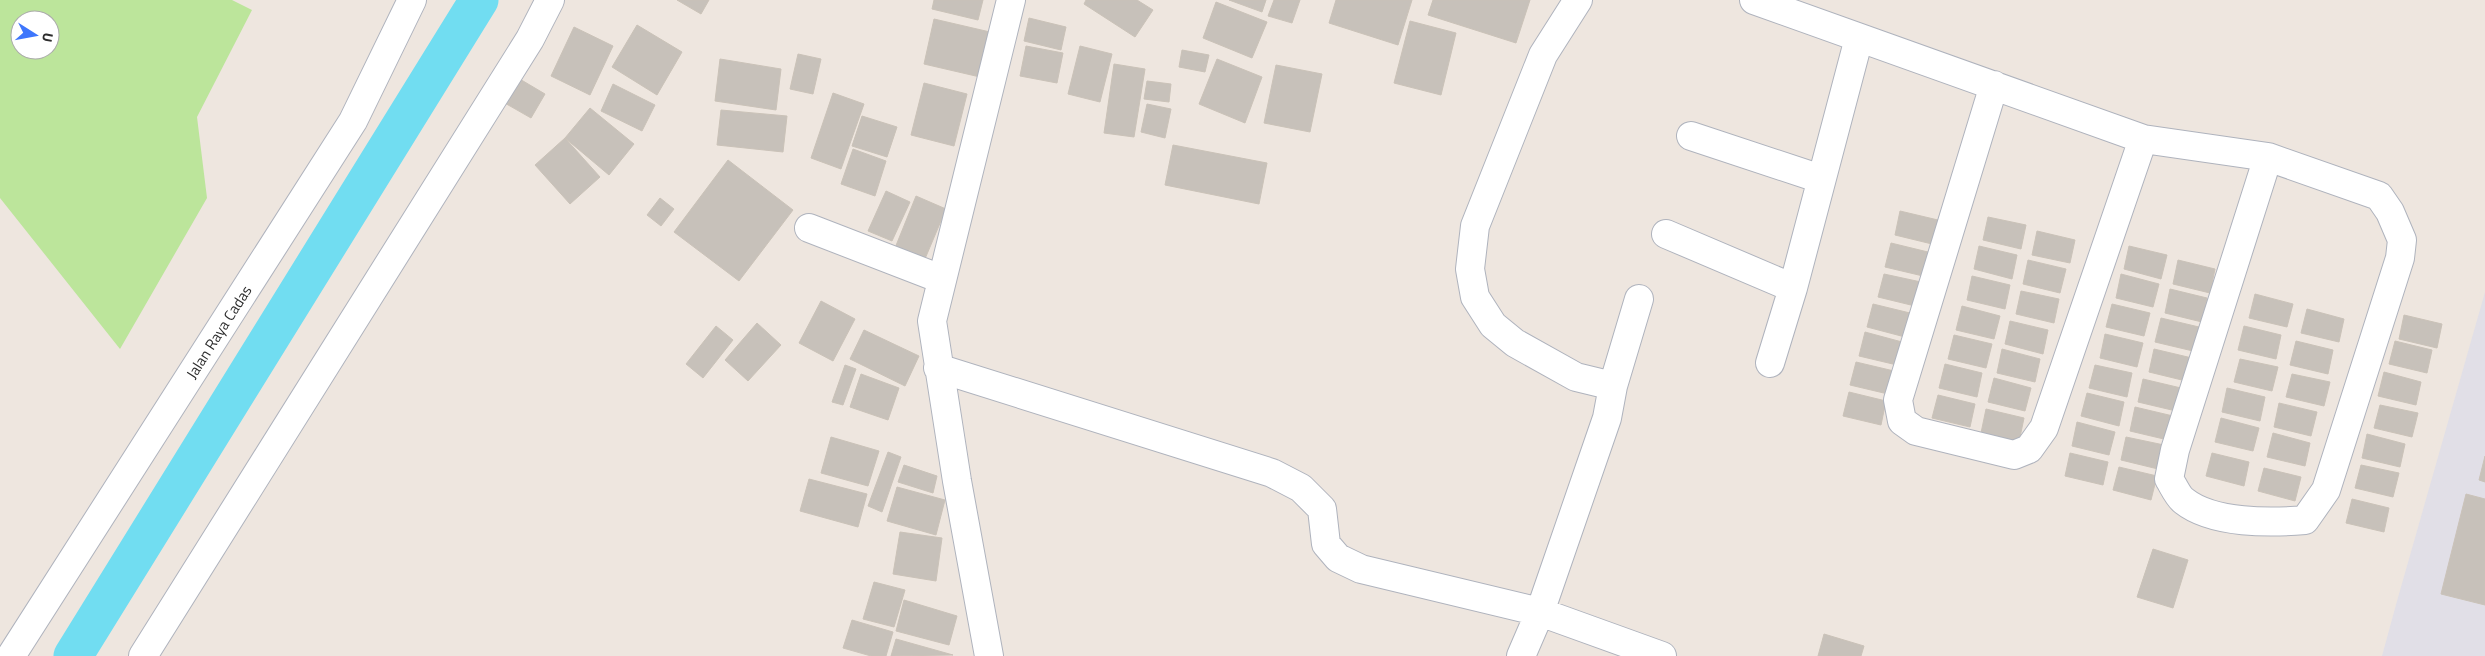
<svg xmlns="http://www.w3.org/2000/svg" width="2485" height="656" viewBox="0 0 2485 656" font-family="'Titillium Web',sans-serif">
<rect width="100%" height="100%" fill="#eee6df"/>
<path fill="#e1dfe7" d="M2485,292V656H2382L2397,601Z"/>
<path fill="#bce59b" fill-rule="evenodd" d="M0,0H232L252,10L197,117L207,198L120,349L0,198ZM20,20H50V50H20Z"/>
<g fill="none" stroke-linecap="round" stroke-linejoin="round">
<path stroke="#71ddf1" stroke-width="39" d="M73,656L479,0"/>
</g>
<path fill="#c7c1ba" stroke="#cac2b8" d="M677,0H709L701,14Z
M934,0H983L978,20L932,9Z
M1086,0H1137L1153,10L1135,37L1084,4Z
M1229,0H1266L1262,12Z
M1274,0H1300L1292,23L1268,16Z
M1336,0H1412L1398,45L1329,23Z
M1433,0H1530L1516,43L1428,15Z
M1216,2L1267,22L1252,58L1203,38Z
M1029,18L1066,27L1061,50L1024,41Z
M934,19L990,32L980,77L924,64Z
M1410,21L1456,33L1441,95L1394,83Z
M637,25L682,52L657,95L612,67Z
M574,27L613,46L590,95L551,76Z
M1026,46L1063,53L1057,83L1020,76Z
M1080,46L1112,54L1100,102L1068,94Z
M1182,50L1209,55L1205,72L1179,67Z
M798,54L821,59L813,94L790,89Z
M720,59L781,69L776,110L715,101Z
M1217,59L1262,77L1245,123L1199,104Z
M1114,64L1145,69L1134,137L1104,133Z
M1276,65L1322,74L1310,132L1264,123Z
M518,78L545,94L531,118L503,102Z
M1147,81L1171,84L1169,102L1144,99Z
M924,83L967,94L954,146L911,135Z
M613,84L655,105L642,131L601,111Z
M833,93L864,104L841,169L811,158Z
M1147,104L1171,109L1165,138L1141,132Z
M590,108L634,144L609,175L565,138Z
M721,110L787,116L783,152L717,145Z
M862,116L897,127L887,157L852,146Z
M565,138L600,177L570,204L535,165Z
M1173,145L1267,163L1259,204L1165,185Z
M853,149L886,161L875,196L841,184Z
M728,160L793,210L739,281L674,232Z
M886,191L910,202L892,241L868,231Z
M916,196L946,209L922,266L893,253Z
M660,198L674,209L661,226L647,215Z
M1900,211L1938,220L1932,244L1895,235Z
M1988,217L2026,225L2021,249L1983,240Z
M2037,231L2075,240L2070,263L2032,255Z
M1891,243L1928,252L1923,276L1885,267Z
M1979,246L2017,255L2012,279L1974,269Z
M2129,246L2167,255L2161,279L2124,269Z
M2028,260L2066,269L2060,293L2023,284Z
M2178,260L2215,269L2210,293L2173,284Z
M1884,274L1921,282L1915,306L1878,297Z
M2121,274L2159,284L2153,307L2116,298Z
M1972,276L2010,285L2005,309L1967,300Z
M2170,289L2207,298L2202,322L2165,313Z
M2021,291L2059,299L2054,323L2016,314Z
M2255,294L2293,304L2287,327L2249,318Z
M821,301L855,319L833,361L799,343Z
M1873,304L1910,313L1905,337L1867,327Z
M2112,304L2150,313L2144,336L2106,327Z
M1962,306L2000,316L1994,339L1956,330Z
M2307,309L2344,319L2339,342L2301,333Z
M2404,315L2442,324L2437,348L2399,339Z
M2161,318L2199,327L2193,351L2155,342Z
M2010,321L2048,330L2043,354L2005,344Z
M757,323L781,345L748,381L725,360Z
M716,326L733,340L703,378L686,364Z
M2244,326L2281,335L2276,359L2238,350Z
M864,330L919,356L905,386L850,359Z
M1865,332L1902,342L1897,365L1859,356Z
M2105,334L2143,343L2137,367L2100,358Z
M1954,335L1992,344L1986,368L1948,359Z
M2296,341L2333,350L2328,374L2290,365Z
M2395,341L2432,350L2427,373L2389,364Z
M2002,349L2040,359L2035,382L1997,373Z
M2154,349L2192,358L2186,381L2149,372Z
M2240,359L2278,367L2272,391L2234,382Z
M1856,362L1894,371L1888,394L1850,385Z
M1945,364L1982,373L1977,397L1939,388Z
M845,365L856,369L843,405L832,402Z
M2095,365L2132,373L2127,397L2089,388Z
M2384,372L2421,382L2416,405L2378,396Z
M861,374L899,388L888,420L850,407Z
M2292,374L2330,382L2324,406L2286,397Z
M1994,378L2031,388L2025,411L1988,402Z
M2143,379L2181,388L2176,411L2138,402Z
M2227,388L2265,397L2260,421L2222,412Z
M1849,392L1886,401L1881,425L1843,416Z
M2087,393L2124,402L2119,426L2081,416Z
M1938,395L1975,404L1970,427L1932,418Z
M2279,403L2317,412L2311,436L2274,427Z
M2380,405L2418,413L2412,437L2374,428Z
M2135,407L2173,416L2168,440L2130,431Z
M1986,409L2024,418L2019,442L1981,433Z
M2221,418L2259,428L2253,451L2215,442Z
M2077,422L2115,432L2109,455L2072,446Z
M2273,433L2310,443L2305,466L2267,457Z
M2367,434L2405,444L2400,467L2362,458Z
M831,437L879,451L868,486L821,473Z
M2126,437L2164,445L2158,469L2121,460Z
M888,452L901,457L882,512L868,506Z
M2070,453L2108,462L2103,485L2065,476Z
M2212,453L2249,462L2244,486L2206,476Z
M2485,456V482L2479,480Z
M904,465L937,476L933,493L898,482Z
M2361,465L2399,473L2393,497L2355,488Z
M2119,467L2157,476L2151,500L2113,490Z
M2264,468L2301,477L2295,501L2258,491Z
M809,479L867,494L858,527L800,511Z
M897,487L945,500L936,535L887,521Z
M2466,494L2485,499V605L2441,594Z
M2352,499L2389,508L2384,532L2346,523Z
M900,532L942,538L936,581L893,574Z
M2153,549L2188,560L2173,608L2137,597Z
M874,582L905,590L894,627L863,619Z
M904,600L957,616L949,645L896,631Z
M852,620L893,632L886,656H871L843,648Z
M1824,634L1864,646L1861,656H1818Z
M896,639L953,655L891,656Z"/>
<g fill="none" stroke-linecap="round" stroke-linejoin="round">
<g stroke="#afb3bd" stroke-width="30">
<path id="minor" d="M1578,0L1543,55L1475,226L1470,269L1475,297L1493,325L1515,343L1576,377L1613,386
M1754,0L2143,139L2268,157L2379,196L2390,212L2402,240L2400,258L2326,490L2305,520C2271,523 2213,524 2184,501C2178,497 2173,485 2169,479L2175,450L2268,157
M1994,85L1898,400L1902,421L1916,431L2014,455L2029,449L2044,428L2143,139
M1691,136L1821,179
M809,228L941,279
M1666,234L1793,288
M1770,363L1793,288L1859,38
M938,368L1272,473L1301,488L1322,509L1326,544L1338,558L1361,569L1540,612L1662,656
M143,656L530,39L550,0
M989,656L957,481L932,321L1011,0
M1521,656L1540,612L1607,418L1613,386L1639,299"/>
</g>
<g stroke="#afb3bd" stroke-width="30">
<g id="tertiary">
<path id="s1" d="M11,656L353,121L412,0"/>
</g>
</g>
<use href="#minor" stroke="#fff" stroke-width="28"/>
<use href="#tertiary" stroke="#fff" stroke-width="28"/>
</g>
<g text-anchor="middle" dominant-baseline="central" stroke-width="5" stroke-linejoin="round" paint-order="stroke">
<g font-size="15" fill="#2d2d2d" stroke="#fff">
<text stroke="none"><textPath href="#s1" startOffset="385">Jalan Raya Cadas</textPath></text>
</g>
</g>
<g transform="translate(35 35) rotate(101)"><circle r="24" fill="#ffffff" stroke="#ababab"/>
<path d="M0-4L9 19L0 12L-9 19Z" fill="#3e76fc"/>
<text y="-8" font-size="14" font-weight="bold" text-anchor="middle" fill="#2d2d2d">U</text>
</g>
</svg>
